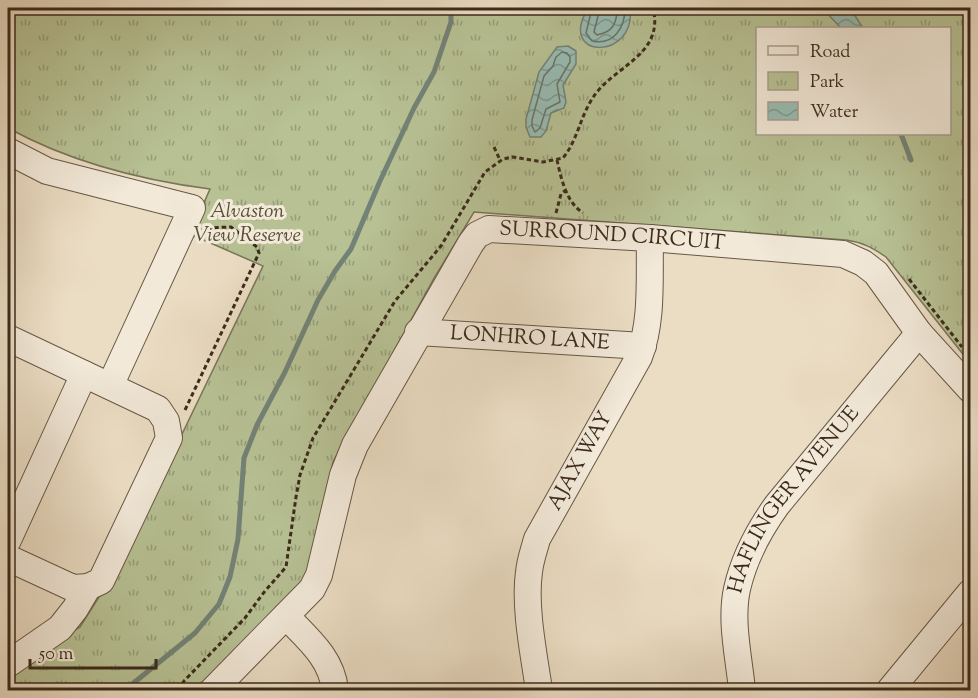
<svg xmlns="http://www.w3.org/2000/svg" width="978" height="698" viewBox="0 0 978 698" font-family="'Sorts Mill Goudy',serif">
<defs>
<pattern id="park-tufts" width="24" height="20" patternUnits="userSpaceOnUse" patternTransform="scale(1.5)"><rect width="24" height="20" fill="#b7c194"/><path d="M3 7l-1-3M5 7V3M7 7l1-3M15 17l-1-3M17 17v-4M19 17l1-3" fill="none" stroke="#969d78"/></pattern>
<pattern id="water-waves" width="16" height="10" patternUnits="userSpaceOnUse" patternTransform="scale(1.5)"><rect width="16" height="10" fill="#98bcb3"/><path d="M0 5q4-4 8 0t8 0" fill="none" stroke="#7d9991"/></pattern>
</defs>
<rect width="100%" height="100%" fill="#ebddc4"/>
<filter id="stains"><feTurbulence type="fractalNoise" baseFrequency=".00333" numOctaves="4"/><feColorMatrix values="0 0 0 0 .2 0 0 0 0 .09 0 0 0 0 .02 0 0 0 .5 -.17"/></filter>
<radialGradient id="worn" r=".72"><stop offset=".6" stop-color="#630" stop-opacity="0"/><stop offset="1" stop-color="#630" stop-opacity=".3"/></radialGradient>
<path fill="url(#park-tufts)" stroke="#797658" stroke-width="1.5" fill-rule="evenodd" d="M8,8H970V363L886,257C873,248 862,242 846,240L474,212L433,280L333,462L316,544L305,582L198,690H8V670L80,627L118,567L263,266L190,234L210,189C140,180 70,162 8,128ZM758,28H950V134H758Z"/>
<path fill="url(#water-waves)" stroke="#738276" stroke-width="1.5" d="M588,8H630C637,60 556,61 588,8Z
M822,8H850L863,28H841Z
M568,46L576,51V64L563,85L566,102L564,108L551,113L546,131L541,137H530L526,127V119L539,72L557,47Z"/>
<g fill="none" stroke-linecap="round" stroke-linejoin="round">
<path stroke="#6a7467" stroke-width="1.5" d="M592,8L586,33L592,41C614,46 625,27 625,8
M600,8L594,32L597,35C613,32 617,23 617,8
M562,52L567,53L570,57V62L557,84L560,102L546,109L540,128L535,132L532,126V120L544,76L553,66L556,57Z"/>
<path stroke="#738276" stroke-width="5" d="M901,134L911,160
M125,690L195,633L219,604L230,577L238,539L244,458L257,425L285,372L318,300L335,271L351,249L380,181L414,108L434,72L451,22V8"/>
<g stroke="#675845" stroke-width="28">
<g id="minor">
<path d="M8,151L47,171L192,208L110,386"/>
<path id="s1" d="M418,332L643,346"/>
<path d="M8,338L158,409L166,421L169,438L101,581L88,587L73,588L8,558"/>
<path d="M8,540L84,374"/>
<path d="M286,616C307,638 332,658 335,690"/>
<path d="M8,664L60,628L75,609L88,587"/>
<path id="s2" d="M213,690L312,589L319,575L343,475L355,445L471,243L477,235L489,229L650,238L843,254L863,263L876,273L919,333L970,389"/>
<path id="s3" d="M539,690C534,655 524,607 529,572C530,561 534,550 537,539L639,357C653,320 649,277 650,238"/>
<path id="s4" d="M742,690C739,658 730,621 737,589C744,558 759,530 777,505L919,333"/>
<path d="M890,690L970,593"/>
</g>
</g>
<path stroke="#3b2b1b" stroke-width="3" stroke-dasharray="4.5 3" stroke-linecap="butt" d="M494,147L500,160
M557,160C561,178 566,202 583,213
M556,213L561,194L566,190
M909,279L962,347
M185,410L259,253L257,247L231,227L205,228
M178,690L184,681L245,618L265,591L286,567L296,497L300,475L313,438L395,301L441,246L485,172L503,159L513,157L543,162L563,158C577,141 580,118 592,99C612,66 665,56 653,8"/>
<use href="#minor" stroke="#f2e9d9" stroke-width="26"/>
</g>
<g text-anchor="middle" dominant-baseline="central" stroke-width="6" stroke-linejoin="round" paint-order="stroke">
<g font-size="21" font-style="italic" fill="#5a5039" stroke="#f2e9d9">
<text x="247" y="212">Alvaston<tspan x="247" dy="24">View Reserve</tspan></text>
</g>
<g font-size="21" fill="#3b2b1b" stroke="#f2e9d9">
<text stroke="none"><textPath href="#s2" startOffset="672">SURROUND CIRCUIT</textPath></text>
<text stroke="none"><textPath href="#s1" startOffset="112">LONHRO LANE</textPath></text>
<text stroke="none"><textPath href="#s3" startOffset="242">AJAX WAY</textPath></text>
<text stroke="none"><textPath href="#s4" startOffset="208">HAFLINGER AVENUE</textPath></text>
</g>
</g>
<rect width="978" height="698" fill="none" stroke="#ebddc4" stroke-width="30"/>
<rect x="9" y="9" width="960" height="680" fill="none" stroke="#3b2b1b" stroke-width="3"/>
<rect x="15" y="15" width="948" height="668" fill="none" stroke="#3b2b1b" stroke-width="1.5"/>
<rect x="756" y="27" width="195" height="108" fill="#f2e9d9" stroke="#a99d8d" stroke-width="1.5"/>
<rect x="768" y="46" width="30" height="9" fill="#f2e9d9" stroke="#a99d8d" stroke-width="1.5"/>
<text x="810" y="57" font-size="18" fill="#3b2b1b">Road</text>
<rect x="768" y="72" width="30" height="18" fill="url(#park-tufts)" stroke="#a99d8d" stroke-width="1.5"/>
<text x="810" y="87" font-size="18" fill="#3b2b1b">Park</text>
<rect x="768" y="102" width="30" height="18" fill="url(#water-waves)" stroke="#a99d8d" stroke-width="1.5"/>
<text x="810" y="117" font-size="18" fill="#3b2b1b">Water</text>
<path d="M30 659v9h126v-9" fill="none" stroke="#3b2b1b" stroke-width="3"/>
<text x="39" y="659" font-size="18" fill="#3b2b1b" stroke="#f2e9d9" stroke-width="4.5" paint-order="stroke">50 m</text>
<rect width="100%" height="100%" filter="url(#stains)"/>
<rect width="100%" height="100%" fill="url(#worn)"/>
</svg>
